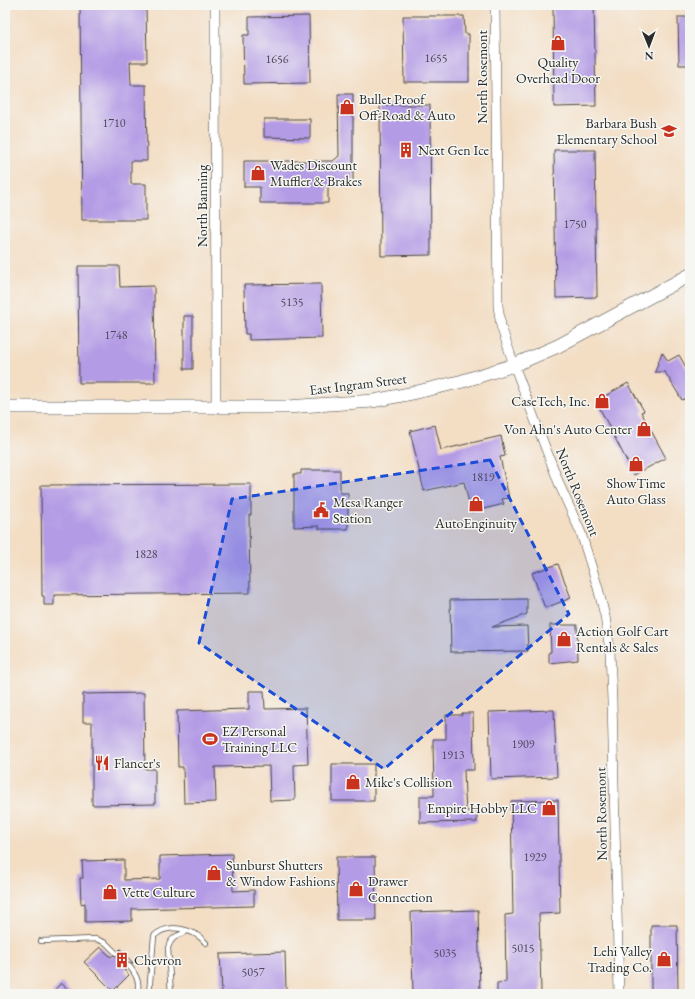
<svg xmlns="http://www.w3.org/2000/svg" width="695" height="999" viewBox="0 0 695 999" font-family="'EB Garamond',serif">
<rect width="100%" height="100%" fill="#f6f6f2"/>
<filter id="ink" filterUnits="userSpaceOnUse"><feTurbulence type="fractalNoise" baseFrequency=".025" numOctaves="2"/><feDisplacementMap in="SourceGraphic" scale="8" xChannelSelector="R" yChannelSelector="G"/><feConvolveMatrix kernelMatrix="1 2 1 2 8 2 1 2 1" color-interpolation-filters="sRGB"/></filter>
<filter id="wash" filterUnits="userSpaceOnUse"><feTurbulence type="fractalNoise" baseFrequency=".012" numOctaves="4" result="noise"/><feDisplacementMap in="SourceGraphic" scale="16" xChannelSelector="R" yChannelSelector="G"/><feGaussianBlur stdDeviation="0.9" result="paint"/><feColorMatrix in="noise" values="0 0 0 0 0 0 0 0 0 0 0 0 0 0 0 0 0 1.4 0 .05"/><feComposite in="paint" operator="in"/></filter>
<g filter="url(#wash)">
<rect width="100%" height="100%" fill="#f3ddc3"/>
<g id="blocks">
<path fill="#b49be5" d="M80,5H146L147,62H130L131,85H146L147,161H131V184H146V220H82Z
M553,5H594L596,106L554,107Z
M309,16L310,83L244,84L243,35H249V17Z
M403,16H464L465,34H469V82H404Z
M678,17H690V65H679Z
M338,94H353V185L328,186V203H260V187H244V161H333L339,156Z
M380,105H430L431,255L381,256Z
M264,119H310V138L264,137Z
M554,150H595L597,297L556,298Z
M78,266H119L120,287L154,286L155,383H79Z
M321,284L322,338L249,340V334H245L244,285Z
M184,316H193V369H184Z
M662,352L668,361L679,355L687,369L690,367V396L682,400L665,372H655Z
M628,383L644,411L641,412L666,458L634,475L596,401Z
M435,425L441,450L501,436L505,456L500,457L509,498L502,499L504,504L471,512L464,482L424,491L410,431Z
M301,470H340V493H348V529H319V526L294,527V474H301Z
M251,484V515H249L250,593L54,595V605H44V596H42L41,485Z
M558,564L571,598L545,608L532,573Z
M527,599V614L492,627L527,626L528,651L451,652L450,600Z
M550,625H577L578,660L549,663V652H551Z
M249,691H264L265,709L306,708L308,764L294,765L295,800L270,801L269,766L215,767L216,802L184,803L183,767H178L177,711L249,709Z
M144,693L145,769H155V804L92,805V722H83V694Z
M554,710L557,777L491,779L489,712Z
M462,713H473L474,770H464L465,795L466,811H477V822L420,823V796H434L433,739H446V715H462Z
M332,764H374V801H332Z
M558,800L560,913L539,914L541,993L497,994V983L506,982L505,915L513,914L511,801Z
M232,854L233,891L254,890V906L132,909V921L85,922V903L81,904L80,878H83L82,861L124,860V880L160,879V856Z
M336,857H375L376,920H337Z
M478,910L480,994H413L411,912Z
M651,925H677L678,994H651Z
M100,947L111,957L113,955L118,956L120,949L133,963L126,964V969L124,970L129,975L113,991L84,962Z
M285,952L286,991L245,994V992L222,993L220,954Z
M61,983L73,994H51Z"/>
</g>
</g>
<g filter="url(#ink)">
<use href="#blocks" fill-opacity="0" stroke="#494642" stroke-width="1"/>
<g fill="none" stroke-linecap="round" stroke-linejoin="round">
<g stroke="#494642" stroke-width="6">
<path id="lane" d="M41,941L96,939L106,943L116,953
M129,966C136,974 141,983 137,994
M149,994L154,936C169,922 194,929 206,943
M171,994L168,948C171,937 178,935 188,931"/>
</g>
<g stroke="#494642" stroke-width="10">
<path id="street" d="M215,5L216,407
M495,5L498,306L501,326L514,365L560,486L581,533L598,588L605,616L610,651L612,701L619,994"/>
</g>
<g stroke="#494642" stroke-width="14">
<path id="secondary" d="M5,407H287L373,401L413,393L463,381L514,365L558,346L690,275"/>
</g>
<use href="#lane" stroke="#fff" stroke-width="4.5"/>
<use href="#street" stroke="#fff" stroke-width="9"/>
<use href="#secondary" stroke="#fff" stroke-width="13"/>
</g>
</g>
<path fill="#1d4ed8" fill-opacity="0.2" stroke="#1d4ed8" stroke-width="3" stroke-dasharray="8 5" stroke-linejoin="round" d="M490,460L569,614L384,769L199,643L232,499Z"/>
<defs>
<g id="shop-bare" transform="scale(1.2)"><path d="M-5-2.5h2.3a2.7 3.5 0 0 1 5.4 0H5L5.5 6h-11ZM-1.5-2.5h3a1.5 2.3 0 0 0-3 0Z" fill="#c8321e" stroke="#f6f6f2" stroke-width="2.5" paint-order="stroke"/></g>
<g id="school-bare" transform="scale(1.2)"><path d="M0-5L7-2L0 1L-7-2ZM-4 1L0 2.5L4 1V4Q0 6-4 4Z" fill="#c8321e" stroke="#f6f6f2" stroke-width="2.5" paint-order="stroke"/></g>
<g id="building-bare" transform="scale(1.2)"><path d="M-4-6H4V6H1V3H-1V6H-4ZM-2.5-4.3h1.7v1.8h-1.7ZM.8-4.3h1.7v1.8H.8ZM-2.5-1h1.7V.8h-1.7ZM.8-1h1.7V.8H.8Z" fill="#c8321e" stroke="#f6f6f2" stroke-width="2.5" paint-order="stroke"/></g>
<g id="civic-bare" transform="scale(1.2)"><path d="M-.6-6.5H3V-4.5H.6V-3L4-1V1h2V6H-6V1h2V-1L-.6-3ZM-1.2 2.5V6h2.4V2.5Z" fill="#c8321e" stroke="#f6f6f2" stroke-width="2.5" paint-order="stroke"/></g>
<g id="stadium-bare" transform="scale(1.2)"><path d="M0-5a6.5 5 0 1 0 0 10a6.5 5 0 1 0 0-10ZM-3.5-1.8h7v3.6h-7Z" fill="#c8321e" stroke="#f6f6f2" stroke-width="2.5" paint-order="stroke"/></g>
<g id="restaurant-bare" transform="scale(1.2)"><path d="M-5-6h1v4h1v-4h1v4h1v-4h1v5L-1.5 .5V6h-2V.5L-5-1ZM5-6V6H3V1.5H1.5Q1.5-4 5-6Z" fill="#c8321e" stroke="#f6f6f2" stroke-width="2.5" paint-order="stroke"/></g>
</defs>
<g fill-rule="evenodd">
<use href="#shop-bare" x="558" y="43"/>
<use href="#shop-bare" x="347" y="107"/>
<use href="#school-bare" x="669" y="131"/>
<use href="#building-bare" x="406" y="150"/>
<use href="#shop-bare" x="258" y="173"/>
<use href="#shop-bare" x="602" y="401"/>
<use href="#shop-bare" x="644" y="429"/>
<use href="#shop-bare" x="636" y="464"/>
<use href="#shop-bare" x="476" y="504"/>
<use href="#civic-bare" x="321" y="510"/>
<use href="#shop-bare" x="564" y="639"/>
<use href="#stadium-bare" x="210" y="739"/>
<use href="#restaurant-bare" x="102" y="763"/>
<use href="#shop-bare" x="353" y="782"/>
<use href="#shop-bare" x="549" y="808"/>
<use href="#shop-bare" x="214" y="873"/>
<use href="#shop-bare" x="356" y="889"/>
<use href="#shop-bare" x="110" y="892"/>
<use href="#shop-bare" x="664" y="959"/>
<use href="#building-bare" x="122" y="960"/>
</g>
<g text-anchor="middle" dominant-baseline="central" stroke-width="3" stroke-linejoin="round" paint-order="stroke">
<g font-size="12" fill="#4d475a">
<text x="436" y="58">1655</text>
<text x="277" y="59">1656</text>
<text x="114" y="123">1710</text>
<text x="575" y="224">1750</text>
<text x="292" y="302">5135</text>
<text x="116" y="335">1748</text>
<text x="483" y="477">1819</text>
<text x="146" y="554">1828</text>
<text x="523" y="744">1909</text>
<text x="453" y="755">1913</text>
<text x="535" y="857">1929</text>
<text x="523" y="948">5015</text>
<text x="445" y="953">5035</text>
<text x="253" y="972">5057</text>
</g>
<g font-size="14" fill="#2b2b2b" stroke="#f6f6f2" text-anchor="start">
<text x="558" y="62" text-anchor="middle">Quality<tspan x="558" dy="16">Overhead Door</tspan></text>
<text x="359" y="99">Bullet Proof<tspan x="359" dy="16">Off-Road &amp; Auto</tspan></text>
<text x="657" y="123" text-anchor="end">Barbara Bush<tspan x="657" dy="16">Elementary School</tspan></text>
<text x="418" y="150">Next Gen Ice</text>
<text x="270" y="165">Wades Discount<tspan x="270" dy="16">Muffler &amp; Brakes</tspan></text>
<text x="590" y="401" text-anchor="end">CaseTech, Inc.</text>
<text x="632" y="429" text-anchor="end">Von Ahn's Auto Center</text>
<text x="636" y="483" text-anchor="middle">ShowTime<tspan x="636" dy="16">Auto Glass</tspan></text>
<text x="333" y="502">Mesa Ranger<tspan x="333" dy="16">Station</tspan></text>
<text x="476" y="523" text-anchor="middle">AutoEnginuity</text>
<text x="576" y="631">Action Golf Cart<tspan x="576" dy="16">Rentals &amp; Sales</tspan></text>
<text x="222" y="731">EZ Personal<tspan x="222" dy="16">Training LLC</tspan></text>
<text x="114" y="763">Flancer's</text>
<text x="365" y="782">Mike's Collision</text>
<text x="537" y="808" text-anchor="end">Empire Hobby LLC</text>
<text x="226" y="865">Sunburst Shutters<tspan x="226" dy="16">&amp; Window Fashions</tspan></text>
<text x="368" y="881">Drawer<tspan x="368" dy="16">Connection</tspan></text>
<text x="122" y="892">Vette Culture</text>
<text x="652" y="951" text-anchor="end">Lehi Valley<tspan x="652" dy="16">Trading Co.</tspan></text>
<text x="134" y="960">Chevron</text>
</g>
<g font-size="14" fill="#2b2b2b" stroke="#f6f6f2">
<text transform="translate(482 77) rotate(-90)">North Rosemont</text>
<text transform="translate(202 206) rotate(-90)">North Banning</text>
<text transform="translate(358 384) rotate(-7)">East Ingram Street</text>
<text transform="translate(578 492) rotate(68)">North Rosemont</text>
<text transform="translate(601 814) rotate(-91)">North Rosemont</text>
</g>
</g>
<rect width="695" height="999" fill="none" stroke="#f6f6f2" stroke-width="20"/>
<g transform="translate(649 46) rotate(179)" stroke="#f6f6f2" stroke-width="3" paint-order="stroke">
<path d="M0-3L7 15L0 10L-7 15Z" fill="#2b2b2b"/>
<text y="-6" font-size="11" font-weight="bold" text-anchor="middle" fill="#2b2b2b">N</text>
</g>
</svg>
